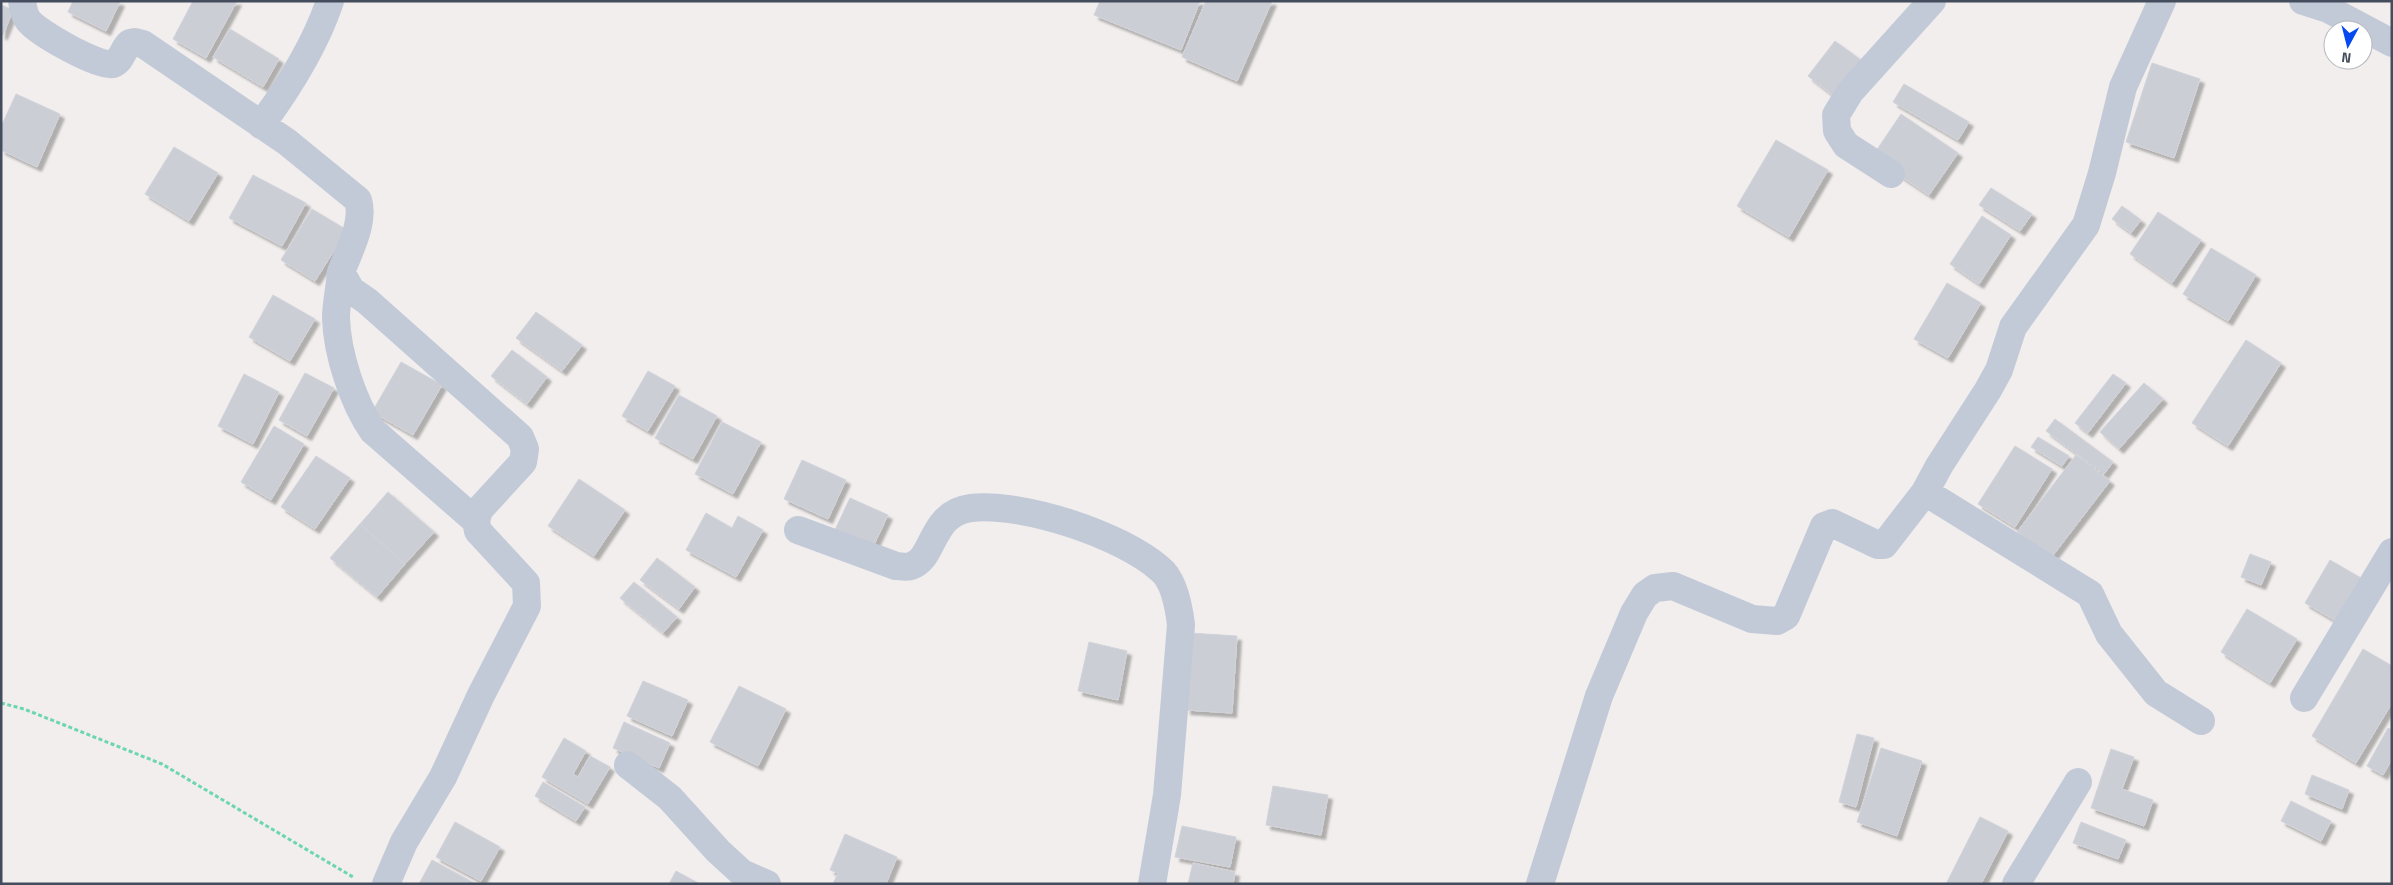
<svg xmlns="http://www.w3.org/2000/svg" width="2393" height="885" viewBox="0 0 2393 885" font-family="'Titillium Web',sans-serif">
<defs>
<filter id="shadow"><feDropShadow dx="4.5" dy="4.5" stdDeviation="1" flood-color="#0004"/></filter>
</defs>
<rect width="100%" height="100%" fill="#f1eeed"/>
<path fill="#ccced6" stroke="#d1d2da" filter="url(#shadow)" d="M73,1H118L120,2L106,31L68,12Z
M193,1H237L206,58L173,39Z
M1100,1H1200L1181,50L1094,15Z
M1206,1H1272L1237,81L1182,57Z
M1,5L13,10L3,35H1Z
M230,29L279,59L263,87L213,57Z
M1835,41L1861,60L1834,96L1808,76Z
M2152,63L2200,79L2174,158L2126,142Z
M1904,84L1969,122L1958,140L1893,102Z
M16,94L60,114L37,167L1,150V127Z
M1901,114L1958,153L1929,195L1872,157Z
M1776,140L1828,170L1789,237L1737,206Z
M174,147L218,173L189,221L145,194Z
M253,175L306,203L282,246L229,218Z
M1991,188L2032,214L2020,231L1979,205Z
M2122,206L2141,220L2131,233L2112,219Z
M312,209L347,230L315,281L281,260Z
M2158,212L2201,240L2172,283L2130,254Z
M1982,216L2011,235L1979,284L1950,264Z
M2211,248L2256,275L2228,321L2183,294Z
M1947,283L1981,303L1948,358L1914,339Z
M273,295L315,319L290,361L249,337Z
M536,312L582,345L562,371L516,338Z
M2246,340L2281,363L2228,446L2192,423Z
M512,350L547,377L527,404L491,376Z
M401,362L442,385L413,435L372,412Z
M648,371L675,386L648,431L622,416Z
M305,373L334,388L307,436L279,420Z
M244,374L279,392L253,444L218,426Z
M2113,374L2126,383L2088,433L2075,423Z
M2144,383L2163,399L2119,449L2100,432Z
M679,395L717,416L693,459L655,438Z
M2055,419L2113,462L2104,474L2046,431Z
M722,422L761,442L733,494L695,474Z
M274,426L304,444L271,500L241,482Z
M2038,437L2069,456L2062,466L2031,447Z
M2015,446L2052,469L2015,527L1978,504Z
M2076,455L2110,481L2051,558L2017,532Z
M316,456L350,478L315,529L281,507Z
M802,460L846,480L828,519L784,499Z
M579,479L625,510L594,556L548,526Z
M388,492L434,532L405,564L360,524Z
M850,498L888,515L872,549L834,532Z
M706,513L732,528L738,516L763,530L736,577L686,550Z
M360,524L405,564L377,597L330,558Z
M2250,554L2271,562L2261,585L2241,577Z
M657,558L695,587L679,609L640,580Z
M2330,560L2361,578L2336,621L2305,603Z
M634,582L677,617L663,633L620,598Z
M2247,609L2297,639L2270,683L2221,652Z
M1190,633L1237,636L1232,713L1186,710Z
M1089,642L1127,651L1118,700L1078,691Z
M2363,649L2392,666V703L2356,763L2312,736Z
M643,681L688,700L672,736L627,716Z
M739,686L786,709L758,766L710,742Z
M624,722L670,743L659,768L613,748Z
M2388,728L2392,730V759L2383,775L2367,766Z
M1857,734L1874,738L1856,807L1839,802Z
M564,738L586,751L573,774L578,777L590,756L610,767L588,804L542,777Z
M1881,748L1922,761L1897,836L1857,822Z
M2111,749L2134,757L2122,789L2153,800L2144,826L2091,808Z
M2312,775L2349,790L2342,809L2305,794Z
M543,782L585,807L576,821L535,796Z
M1273,786L1328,795L1321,835L1266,825Z
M2291,801L2331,821L2321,841L2281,821Z
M1980,817L2008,831L1981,884H1946Z
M455,822L500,847L481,881L436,857Z
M2081,822L2126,840L2118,859L2073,843Z
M1182,826L1236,837L1230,867L1175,857Z
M845,834L897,857L886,884H833L838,873L830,870Z
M432,860L476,884H419Z
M1193,863L1235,872L1233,884H1188Z
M676,871L700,884H669Z"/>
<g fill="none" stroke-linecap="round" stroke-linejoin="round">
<path stroke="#6cd5b1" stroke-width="3" stroke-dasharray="4 2.5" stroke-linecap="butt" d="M1,703L24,709L162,764L353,877"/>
<path stroke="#c3cad7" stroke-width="28" d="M22,1C23,7 24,15 28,20C36,32 100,68 113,64C122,61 123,48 130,43L135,42L143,44L287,142L358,200C365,222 349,251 341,272L351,290L367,301L520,437L525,449L523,462L479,510L476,521L478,531L526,583L527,606L481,695L443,777L404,842L386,884
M2303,1L2328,9L2392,43
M261,125C289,87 315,46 330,1
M1891,174L1846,145L1837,131L1836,115L1850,92L1932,1
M341,272C340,287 336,303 336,318C337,353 353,403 373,431L476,521
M1925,492L2090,594L2109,634L2156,693L2201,721
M798,530L896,566C900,566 907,568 911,566C935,559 930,513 971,508C1022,502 1122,535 1160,569C1174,580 1179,608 1181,625L1167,795L1152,884
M2304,698L2392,552
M628,765L670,798L718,851L742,873L767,884
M1540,884L1599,696L1634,613L1645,595L1655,588L1673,586L1752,619L1777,621L1786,616L1824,526L1832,523L1878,545H1884L1925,492L1939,466L1988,390L1999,370L2013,327L2086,225L2102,173L2123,87L2162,1
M2016,884L2078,782"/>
</g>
<rect width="2393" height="885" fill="none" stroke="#444d5d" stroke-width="5"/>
<g transform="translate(2348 45) rotate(187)"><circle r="24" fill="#ffffff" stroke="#b4b8be"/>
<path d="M0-4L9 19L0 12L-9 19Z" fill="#0749f1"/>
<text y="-8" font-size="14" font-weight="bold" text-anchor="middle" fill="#444d5d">N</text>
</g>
</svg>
